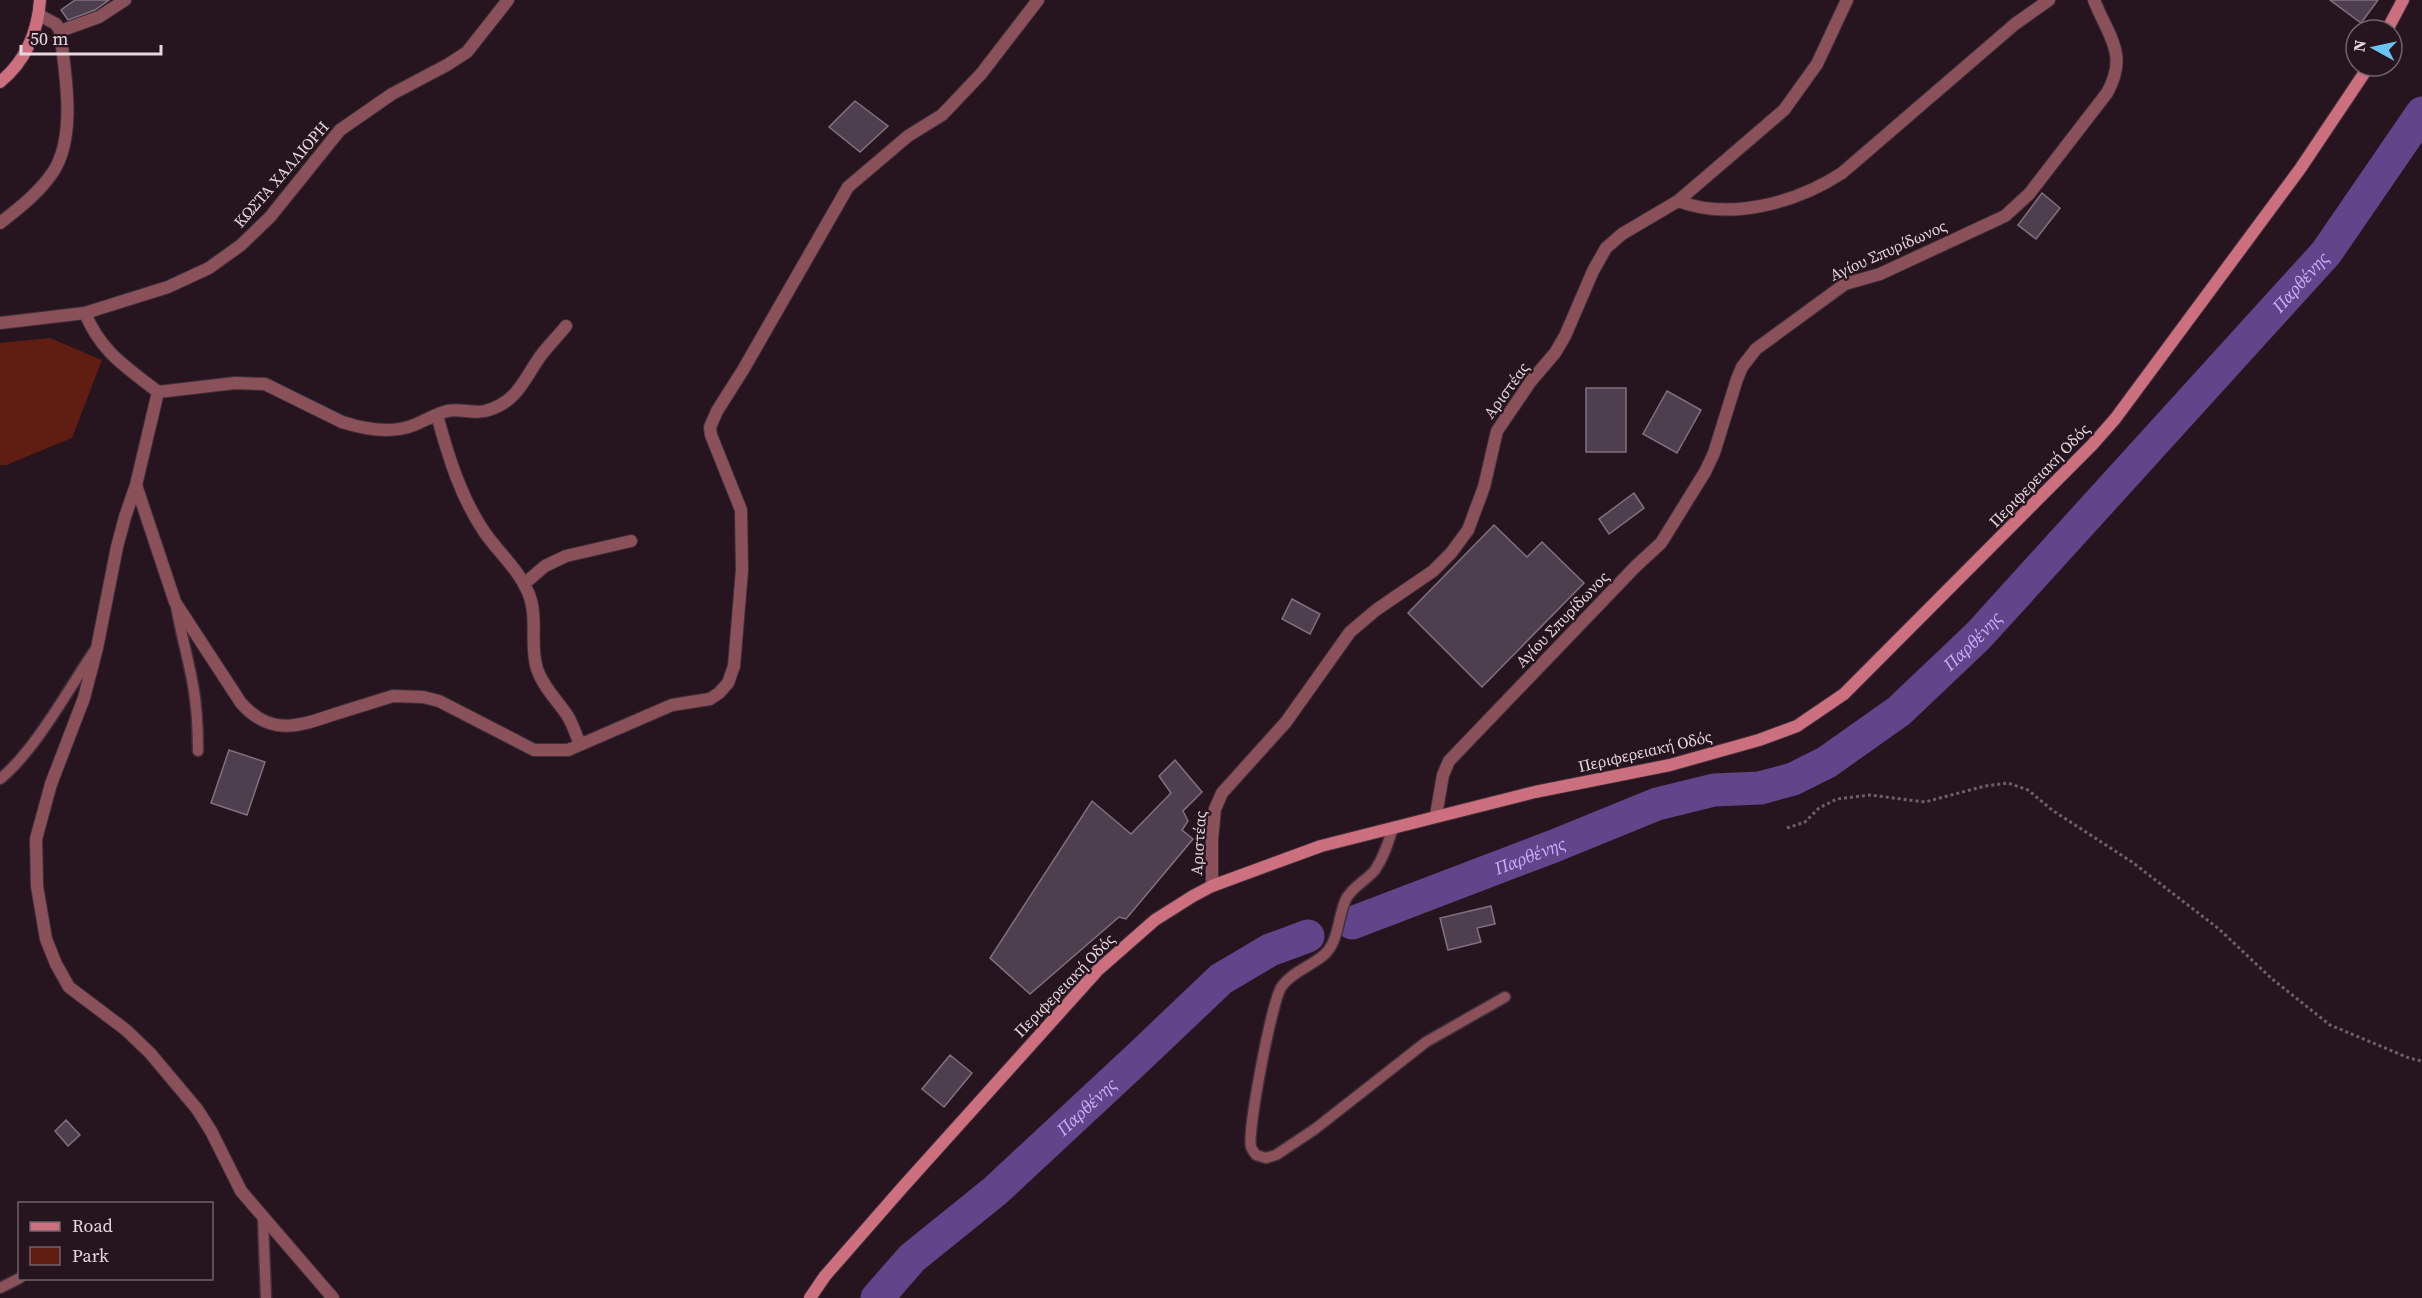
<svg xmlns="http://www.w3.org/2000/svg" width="2422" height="1298" viewBox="0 0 2422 1298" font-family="'Source Serif 4',serif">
<rect width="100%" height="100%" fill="#26151e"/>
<path fill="#601d11" d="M50,338L102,360L72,438L6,465H0V343Z"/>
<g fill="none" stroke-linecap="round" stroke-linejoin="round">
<g stroke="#62448a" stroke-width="33">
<path id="s1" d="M1352,923L1554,846L1657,804L1714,790L1760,788L1793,779L1827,762L1899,711L1978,636L2326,253L2422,113"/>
<path id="s2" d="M877,1298L912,1258L995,1191L1140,1056L1221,979L1270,950L1308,936"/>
</g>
</g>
<path fill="#4e3f4e" stroke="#807081" stroke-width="1.5" d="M75,0H109L95,10L68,20L61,10Z
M2330,0H2378L2361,23Z
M855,101L888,126L860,152L829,127Z
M2042,193L2060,208L2036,239L2018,225Z
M1586,388H1626V452H1586Z
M1667,391L1701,410L1677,453L1643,434Z
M1634,493L1644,508L1609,534L1599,519Z
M1494,525L1527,557L1542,542L1584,583L1482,687L1408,613Z
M1292,599L1320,614L1310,634L1282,619Z
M229,750L265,762L247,815L211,803Z
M1175,760L1202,792L1183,811L1188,821L1182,830L1193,839L1126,919L1119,917L1030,994L990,958L1092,801L1131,834L1171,793L1159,776Z
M1491,906L1495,924L1477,928L1481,942L1448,950L1440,918Z
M950,1055L972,1073L944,1107L922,1089Z
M66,1120L80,1135L68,1146L55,1131Z"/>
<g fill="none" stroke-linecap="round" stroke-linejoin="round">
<g stroke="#413039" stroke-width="13">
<path id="service" d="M176,606C181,633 188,658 193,685C197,707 198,729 198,751
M0,779C35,751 69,688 95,650
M1393,828C1388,843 1384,857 1375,870C1367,880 1352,887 1346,899C1338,915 1339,941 1325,954C1312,966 1293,971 1282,986C1272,999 1247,1132 1251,1147C1252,1150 1254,1152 1256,1155L1266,1158L1276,1155L1315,1129L1426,1042L1505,997
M263,1219L266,1298
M0,1288L20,1278"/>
</g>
<g stroke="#413039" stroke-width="14">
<path id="minor" d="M60,31L99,17L125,0
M1678,201C1730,221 1796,203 1842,173L2015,24L2049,0
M85,313C101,352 125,366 158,392L235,383L265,384L342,422C364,429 392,434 414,425C424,421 434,415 444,412C457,407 471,414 485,411C518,403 524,378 542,354C549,345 558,336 566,326
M158,392L136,485L125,517L117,547L97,648L84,698L51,784L36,839L37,886L46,939L56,964L69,987L126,1030L150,1053L197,1109L211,1131L241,1191L333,1298
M437,415C448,456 461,498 485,533C500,554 518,569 528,592C539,617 529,644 537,669C543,687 557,700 567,715C573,724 576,735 580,745
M136,485L175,602L241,703C270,736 297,727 335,714C354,708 374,702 393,696L423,697L439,701L534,750H568L672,705L710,699L719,693L728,683L734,666L742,570L741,510L711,435L710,427L717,411L743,370L848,187L908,136L942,115L981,74L1038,0
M524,584L545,566L566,556L631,541
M1436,815L1443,775L1449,761L1636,566L1661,543L1705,472L1714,453L1737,379L1742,367L1756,349L1845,284L1880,274L2005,216L2029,194L2107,93C2129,54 2108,36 2094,0
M1212,886V840L1215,809L1222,793L1286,722L1350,632L1376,610L1433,571L1451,553L1468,530L1484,487L1497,431L1531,381L1555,353L1565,336L1593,271L1606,248L1622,234L1678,201L1784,110L1817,64L1847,0"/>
</g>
<g stroke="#413039" stroke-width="14">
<path id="tertiary" d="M0,223C19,208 39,193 53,172C77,136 65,72 60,31L56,24L39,15
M0,323L85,313L168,287L209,268L241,245L270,217L340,130L392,94L447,65L467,52L508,0"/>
</g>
<g stroke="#413039" stroke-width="14">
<path id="secondary" d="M2387,30L2403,0
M0,82C25,62 38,32 40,0
M810,1298L825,1276L902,1188L1098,970L1155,920L1193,896L1212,886L1321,846L1535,792L1670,765L1759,740L1797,726L1844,694L2092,445L2115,419L2300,169L2369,66"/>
</g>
<path stroke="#6f6068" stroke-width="3" stroke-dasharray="3 3" stroke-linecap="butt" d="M1787,828L1805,822L1819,808L1837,799L1870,795L1925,802L1985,786L2008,783L2028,790L2052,810L2132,862L2219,929L2271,978L2330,1025L2409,1058L2422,1061"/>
<use href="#service" stroke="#8b515b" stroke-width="10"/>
<use href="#minor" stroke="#8b515b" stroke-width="12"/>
<use href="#tertiary" stroke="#8b515b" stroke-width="12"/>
<use href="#secondary" stroke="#cc6f7f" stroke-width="12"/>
</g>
<g text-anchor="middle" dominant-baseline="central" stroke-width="4.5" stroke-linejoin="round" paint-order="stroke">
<g font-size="16" fill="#e4d8de" stroke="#26151e">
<text transform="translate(281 174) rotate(-49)">ΚΩΣΤΑ ΧΑΛΛΙΟΡΗ</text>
<text transform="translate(1888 250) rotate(-24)">Αγίου Σπυρίδωνος</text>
<text transform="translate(1506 390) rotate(-54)">Αριστέας</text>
<text transform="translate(2039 475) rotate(-46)">Περιφερειακή Οδός</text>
<text transform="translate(1562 619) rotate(-46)">Αγίου Σπυρίδωνος</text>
<text transform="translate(1645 751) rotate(-13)">Περιφερειακή Οδός</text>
<text transform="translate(1198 843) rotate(-86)">Αριστέας</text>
<text transform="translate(1064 985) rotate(-46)">Περιφερειακή Οδός</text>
</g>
<g font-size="18" font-style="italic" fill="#ccadfd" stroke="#26151e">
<text stroke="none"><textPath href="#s1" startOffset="1180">Παρθένης</textPath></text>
<text stroke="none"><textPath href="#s1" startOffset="694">Παρθένης</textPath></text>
<text stroke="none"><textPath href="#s1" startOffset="190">Παρθένης</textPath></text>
<text stroke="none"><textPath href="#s2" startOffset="284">Παρθένης</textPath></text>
</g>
</g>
<rect x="18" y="1202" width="195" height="78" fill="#26151e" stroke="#72636b" stroke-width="1.5"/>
<rect x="30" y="1222" width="30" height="9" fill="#cc6f7f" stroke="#72636b" stroke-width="1.5"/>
<text x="72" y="1232" font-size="18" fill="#e4d8de">Road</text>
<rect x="30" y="1247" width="30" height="18" fill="#601d11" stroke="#72636b" stroke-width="1.5"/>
<text x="72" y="1262" font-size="18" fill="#e4d8de">Park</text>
<g transform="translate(2374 48) rotate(278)"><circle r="28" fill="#26151e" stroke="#72636b" stroke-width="1.5"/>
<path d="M0-4.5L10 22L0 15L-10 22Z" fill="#6bc3f2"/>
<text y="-9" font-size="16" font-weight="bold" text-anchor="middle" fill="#e4d8de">N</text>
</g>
<path d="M21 45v9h140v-9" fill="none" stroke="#e4d8de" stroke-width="3"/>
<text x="30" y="45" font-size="18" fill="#e4d8de" stroke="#26151e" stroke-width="4.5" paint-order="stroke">50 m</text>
</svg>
